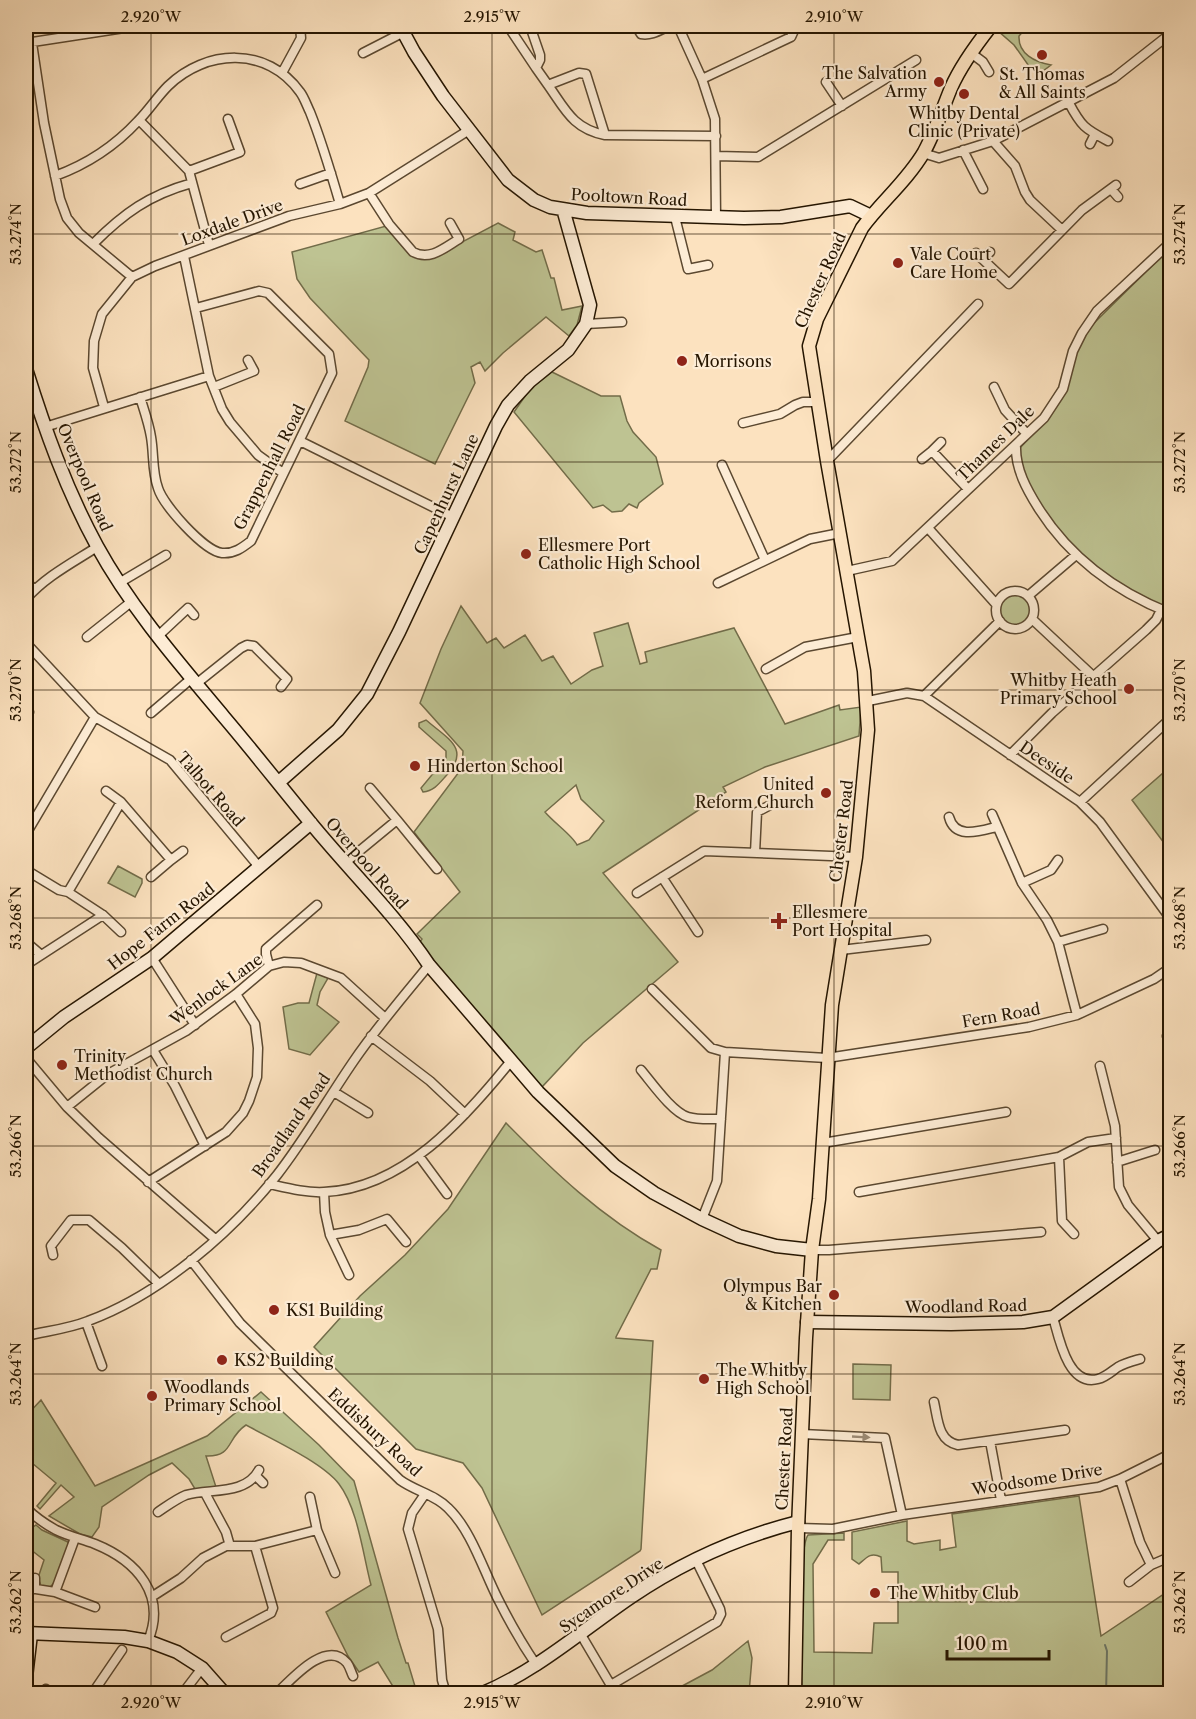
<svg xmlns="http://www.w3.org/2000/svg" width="1196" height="1719" viewBox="0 0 1196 1719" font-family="'Libre Caslon Text',serif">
<rect width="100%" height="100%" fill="#fce2bf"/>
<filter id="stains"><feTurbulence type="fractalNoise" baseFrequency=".00333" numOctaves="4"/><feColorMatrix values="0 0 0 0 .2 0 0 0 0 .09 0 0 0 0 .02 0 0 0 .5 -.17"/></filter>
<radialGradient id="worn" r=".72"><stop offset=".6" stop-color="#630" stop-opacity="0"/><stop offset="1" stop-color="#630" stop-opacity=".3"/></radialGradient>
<path fill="#bec392" stroke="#726c49" stroke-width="1.5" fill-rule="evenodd" d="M1003,26H1028L1019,36C1018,54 1035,62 1051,65L1039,74L1031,69L1014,45L997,30Z
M498,223L515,232L513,240L536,252L542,250L551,278H554L562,310L582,306L577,325L569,336L546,317L503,353L485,371L480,362L471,367L475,383L435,464L345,421L368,367L369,360L310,298L297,279L292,252L386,226C400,243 407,259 430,259Z
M1170,248V609C1162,606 1153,604 1144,600C1094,576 1025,507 1019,449L1039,427L1088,329Z
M552,372L601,396H620L627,421L633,432L656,457L663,484L639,503L637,508L629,504L622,511L612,512L603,505L593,508L514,412L530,389Z
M999 610a16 16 0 1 1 32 0a16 16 0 1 1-32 0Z
M461,606L487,643L496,638L504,648L525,635L542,661L553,656L571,684L592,670L603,666L594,633L628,623L640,664L647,662L645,652L734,628L785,724L839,705L840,710L861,707L859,736L765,767L723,787L726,792L603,873L678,962L583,1043L541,1088L419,943L422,939L417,934L460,892L414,832L462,768L463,751L420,703L441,649ZM576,785L581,799L604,821L589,840L577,845C573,836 553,822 545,812Z
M426,720C448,739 472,749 445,777C438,785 433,791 423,792L421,788L446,758V751L419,727V723Z
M1170,767V851L1132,800Z
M118,866L142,879V883L135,897L108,883Z
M317,973L328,978L320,992L317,1005L339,1022L310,1055L289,1049L283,1007L298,1003H309Z
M506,1123C553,1171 601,1217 661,1250L657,1269H651L616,1337V1338L653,1341L641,1549L640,1551L542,1615L482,1488L463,1463L416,1449L314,1347L360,1296L405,1255L448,1209Z
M853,1364L891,1365L890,1400L853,1399Z
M261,1392L319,1445L354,1481L398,1638L406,1663H408L417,1693H397L378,1662L359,1672L348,1656L326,1612L371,1585C363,1555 358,1509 339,1484C322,1462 271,1439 246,1425C226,1438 234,1457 206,1456L216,1487L195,1489L189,1479L172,1463L149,1475L102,1507L99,1527L92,1537L80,1534L49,1516L74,1497L61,1485L40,1509L37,1506L56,1483L26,1458V1416L41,1400L95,1486L207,1436Z
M1079,1496L1101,1636L1170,1590V1693H802C801,1670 798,1547 808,1535L844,1533V1540H828L813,1564L814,1652L872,1653L874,1623H898V1572H882L881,1557C871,1552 867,1557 859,1564L852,1559V1532L907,1521V1541L914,1544L940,1540V1550L956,1547L952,1514Z
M36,1525L42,1530L68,1542C68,1558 60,1579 48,1589L42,1588L38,1578L44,1560L26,1546V1532Z
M748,1641L752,1658L749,1693L671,1692L712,1670Z"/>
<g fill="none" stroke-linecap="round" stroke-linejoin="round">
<path stroke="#6e7a6a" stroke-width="2" d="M1105,1645L1107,1651L1106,1694"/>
<g stroke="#5b4830" stroke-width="11">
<path id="street" d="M508,26L536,68
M530,26L540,55V60L536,68L548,85L579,73L586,74L605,135
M636,26L641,34C651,36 660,30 669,26
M678,26L702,79L715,119L716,218
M26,43L137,26
M32,43L44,123L60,199L67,218L79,233L132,277
M363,53L402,33
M971,53L983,62L989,72
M282,73L301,38L300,26
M702,79L791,37L796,26
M826,82L842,106
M548,85C565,109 573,129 605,135L716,136
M1069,103C1081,126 1085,129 1108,141
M139,120L189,171L209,245
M993,141L1015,166L1025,192L1030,200L1062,230
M1090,144L1095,134
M963,150L983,189
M923,153L939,158L993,141L1114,78L1170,34
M716,156L758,157L916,60
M189,171L240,152L228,119
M55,176C88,164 114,147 138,121C149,110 157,97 168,86C206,49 267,46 300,92C304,97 307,106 310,112C322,142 331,173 340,204
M300,184L331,173
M1111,189L1118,197
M369,193L389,224L413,252C430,261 444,248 459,239L450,223
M675,217L688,269L708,265
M93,244C124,213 149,195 192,183
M976,253L1009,284L1082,210L1116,185
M184,256L209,376L222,409L230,422L258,455L283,473
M983,259L990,252
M586,324L622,322
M214,387L254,371L248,360
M994,387L1005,410L1027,434
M140,397C144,410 149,424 151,437C154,454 152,472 158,488C163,505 204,551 222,553C234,554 242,548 251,541L332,373L329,354L268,293L259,291L196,308
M104,407L93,368L94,341L102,314L132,277L155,266L289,216L340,204L369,193L469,130
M743,423L780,414L795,405L803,402H817
M45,427L209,376
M300,441L453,517
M1016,445C1015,469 1027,490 1039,509C1071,559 1117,592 1170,613
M932,451L941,442
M922,459L932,451L968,489
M827,461L978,304
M722,465L765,560
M928,528L996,604
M847,571L892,561L1044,418L1063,389L1073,351L1082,333L1097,311L1170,243
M26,582L34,589
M119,583L166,555
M718,583L810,539L840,533
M996 610a19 19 0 1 1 38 0a19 19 0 1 1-38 0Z
M1028,596L1076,555
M26,599C45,577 72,563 97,547
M1032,619L1094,677
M87,637L131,602
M157,637L188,608L194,615
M26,643L95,717L170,760L260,868
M766,669L805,647L858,637
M196,684L241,648L247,645L254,646L287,679L281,687
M924,696L1000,621
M868,701L907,693L924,696L1080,802L1100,822L1170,918
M151,713L192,678
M26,717L29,712
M1010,755L1052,713L1146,630L1156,620L1161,610
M370,788L397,820
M106,791L121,802
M1080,802L1170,719
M992,814L1022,883L1047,920L1058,942L1077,1015
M949,817C955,840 980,831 996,827
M26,834L95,717
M755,853L757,812L774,803
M346,862L397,820L437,869
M26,870L59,890L68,892L103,915L121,932
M151,877L171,860
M662,877L698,932
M1022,883L1051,870L1058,860
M68,892L121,802L171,860L183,851
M637,893L704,851L856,857
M26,942L40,954
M1058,942L1103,929
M841,950L926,940
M152,958L195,1025
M26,965L103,915
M269,966L266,954V949L317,905
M652,989L711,1048L725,1052L827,1058L1029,1027L1077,1015L1154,979L1170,968
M371,1036L430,1081L465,1114
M1167,1036L1170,1042
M153,1050L175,1086L205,1146
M26,1058L67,1107L99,1138L215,1239
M1100,1066L1115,1126L1119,1187L1128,1205L1158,1241
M641,1070C652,1083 672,1112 688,1117C698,1120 711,1119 721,1119
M334,1092L368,1113
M67,1107L108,1074L186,1031L236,994L269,966L284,962L301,963L341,978L385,1018
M823,1143L1006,1112
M419,1156L447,1194
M1059,1157L1062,1221L1074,1234
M1117,1162L1155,1150
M148,1182L226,1132L243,1113L249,1101L257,1077L258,1048L255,1024L236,994
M269,1184C287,1188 306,1193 324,1192C403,1189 465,1118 511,1061
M324,1192L325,1212L330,1235L359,1230L387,1219L406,1242
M859,1192L1059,1157L1088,1142L1116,1138
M702,1219L717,1181L725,1052
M330,1235L349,1275
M812,1250H829L1041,1232
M53,1255L51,1246L71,1220H89L122,1248L159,1284
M191,1260L240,1323L400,1480C415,1491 436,1495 448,1508C471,1530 483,1569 497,1597C509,1621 522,1644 537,1666
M1053,1317C1059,1338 1068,1387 1098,1379C1106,1377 1112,1371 1118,1367C1125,1363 1133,1361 1140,1359
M86,1322L102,1366
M26,1336C46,1331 68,1329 88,1321C159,1295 230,1234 277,1175C305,1139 327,1100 353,1062C376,1028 403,997 429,965
M934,1402C938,1420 938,1441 958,1445L1065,1430
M802,1434L885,1438L902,1515
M990,1441L1001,1500
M256,1476L263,1483
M1120,1479L1140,1542L1151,1565L1165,1559
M205,1493L226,1532L230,1546
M425,1494L412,1513L408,1529L438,1629L442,1680L446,1694
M310,1497L317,1530L335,1573
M26,1508C34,1516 45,1524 56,1530C68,1536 82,1539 95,1544C137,1561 167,1595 148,1641
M158,1512C167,1506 176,1499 186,1495C210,1488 245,1496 259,1470
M798,1528L833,1529L902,1515L1099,1487L1120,1479L1170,1454
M75,1538L55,1592L95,1607
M35,1578V1589
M1129,1582L1151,1565
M26,1589H36L55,1592
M153,1596L181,1578L203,1558L226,1546H255L317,1530
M580,1633L616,1694
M226,1637L271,1613L273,1608L255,1546
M611,1685L717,1622L721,1614L720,1609L696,1560
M46,1689L47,1694
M92,1694L122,1650
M180,1694L186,1689L202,1668
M276,1694C290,1681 326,1638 347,1663C350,1667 351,1672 353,1676"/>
</g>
<g stroke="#251500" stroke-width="15">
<path id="secondary" d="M400,26L414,52L443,96L508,180L534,200L550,207L587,213L744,218L781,217L850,206L871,216
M26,369C45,430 66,489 97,546C131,608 178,662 224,717C253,751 281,787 310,822C349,870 395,914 429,965L538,1092L615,1166L654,1193L702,1219L739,1236L776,1246L812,1250
M279,782L338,730L367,694L399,632L496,426L508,405L530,381L568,350L586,324L590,305L563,209
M26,1048L64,1017L152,958L311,823
M807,1322L951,1324L1023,1322L1053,1317L1158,1241L1170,1235
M26,1633L124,1637L148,1641L177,1652L202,1668L225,1694
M26,1677L31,1634
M481,1694C538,1670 581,1631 631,1597C681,1563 739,1537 798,1522"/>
</g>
<g stroke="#251500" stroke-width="15">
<path id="primary" d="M795,1694L798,1528L806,1338L812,1250L819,1199L832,1005L856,857L868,730L864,671L827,461L809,346L817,319L862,228C881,202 907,181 924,152C935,132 942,110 951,88C961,65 976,45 991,26"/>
</g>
<use href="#street" stroke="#fdecd5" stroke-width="8"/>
<use href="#secondary" stroke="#fdecd5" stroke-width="12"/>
<use href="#primary" stroke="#fce2bf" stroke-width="12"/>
</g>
<defs><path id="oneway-solid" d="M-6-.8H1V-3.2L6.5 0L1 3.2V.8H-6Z" transform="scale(1.5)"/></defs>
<use fill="#9c8b75" href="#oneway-solid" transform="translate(861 1437) rotate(3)"/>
<path fill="none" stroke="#251500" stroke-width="1.5" stroke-opacity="0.45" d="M151,26V1694M492,26V1694M834,26V1694M26,234H1170M26,462H1170M26,690H1170M26,918H1170M26,1146H1170M26,1374H1170M26,1602H1170"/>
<g fill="#8f2418" stroke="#fdecd5" stroke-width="2">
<circle cx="1042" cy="55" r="6"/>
<circle cx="939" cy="82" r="6"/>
<circle cx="964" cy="94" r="6"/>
<circle cx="898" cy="263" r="6"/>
<circle cx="682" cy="361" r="6"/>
<circle cx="526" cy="554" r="6"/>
<circle cx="1129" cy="689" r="6"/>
<circle cx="415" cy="766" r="6"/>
<circle cx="826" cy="793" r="6"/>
<path d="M776 912h6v6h6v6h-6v6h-6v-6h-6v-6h6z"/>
<circle cx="62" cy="1065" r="6"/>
<circle cx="834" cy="1295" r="6"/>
<circle cx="274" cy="1310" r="6"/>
<circle cx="222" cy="1360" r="6"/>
<circle cx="704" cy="1379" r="6"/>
<circle cx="152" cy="1396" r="6"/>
<circle cx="875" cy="1593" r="6"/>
</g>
<g text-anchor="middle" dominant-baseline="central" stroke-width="4.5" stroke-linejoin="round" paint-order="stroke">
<g font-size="16" fill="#251500" stroke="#fdecd5" text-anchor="start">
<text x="927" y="73" text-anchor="end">The Salvation<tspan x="927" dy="18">Army</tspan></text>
<text x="1042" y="74" text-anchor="middle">St. Thomas<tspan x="1042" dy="18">&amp; All Saints</tspan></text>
<text x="964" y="113" text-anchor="middle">Whitby Dental<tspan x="964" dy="18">Clinic (Private)</tspan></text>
<text x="910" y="254">Vale Court<tspan x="910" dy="18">Care Home</tspan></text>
<text x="694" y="361">Morrisons</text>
<text x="538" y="545">Ellesmere Port<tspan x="538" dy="18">Catholic High School</tspan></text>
<text x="1117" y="680" text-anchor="end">Whitby Heath<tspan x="1117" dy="18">Primary School</tspan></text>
<text x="427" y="766">Hinderton School</text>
<text x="814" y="784" text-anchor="end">United<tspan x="814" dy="18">Reform Church</tspan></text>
<text x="792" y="912">Ellesmere<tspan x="792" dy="18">Port Hospital</tspan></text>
<text x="74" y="1056">Trinity<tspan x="74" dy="18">Methodist Church</tspan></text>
<text x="822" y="1286" text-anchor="end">Olympus Bar<tspan x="822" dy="18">&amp; Kitchen</tspan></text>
<text x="286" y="1310">KS1 Building</text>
<text x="234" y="1360">KS2 Building</text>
<text x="716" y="1370">The Whitby<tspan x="716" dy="18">High School</tspan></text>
<text x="164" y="1387">Woodlands<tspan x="164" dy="18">Primary School</tspan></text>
<text x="887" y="1593">The Whitby Club</text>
</g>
<g font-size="16" fill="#251500" stroke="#fdecd5">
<text transform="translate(629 197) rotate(3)">Pooltown Road</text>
<text transform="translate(232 222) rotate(-20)">Loxdale Drive</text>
<text transform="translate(820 280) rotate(-66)">Chester Road</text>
<text transform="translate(995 443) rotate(-44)">Thames Dale</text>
<text transform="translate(269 467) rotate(-63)">Grappenhall Road</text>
<text transform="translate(85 477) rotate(67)">Overpool Road</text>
<text transform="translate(446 494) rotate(-65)">Capenhurst Lane</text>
<text transform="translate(1047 762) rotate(34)">Deeside</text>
<text transform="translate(211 789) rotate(49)">Talbot Road</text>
<text transform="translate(841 831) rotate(-83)">Chester Road</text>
<text transform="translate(367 863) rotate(49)">Overpool Road</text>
<text transform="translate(161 926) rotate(-38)">Hope Farm Road</text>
<text transform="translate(216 989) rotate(-36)">Wenlock Lane</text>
<text transform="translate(1001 1015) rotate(-10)">Fern Road</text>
<text transform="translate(291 1125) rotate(-55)">Broadland Road</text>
<text transform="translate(966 1306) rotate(-1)">Woodland Road</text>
<text transform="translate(375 1432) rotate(43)">Eddisbury Road</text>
<text transform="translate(784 1459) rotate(-87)">Chester Road</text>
<text transform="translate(1037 1479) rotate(-9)">Woodsome Drive</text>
<text transform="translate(611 1595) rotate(-34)">Sycamore Drive</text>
</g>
</g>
<rect width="1196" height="1719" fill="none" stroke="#fce2bf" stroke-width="66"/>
<path d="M947 1650v9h102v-9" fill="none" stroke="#251500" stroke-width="3"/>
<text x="956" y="1650" font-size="18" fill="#251500" stroke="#fdecd5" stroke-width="4.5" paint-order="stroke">100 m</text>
<rect x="33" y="33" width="1130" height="1653" fill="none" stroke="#251500" stroke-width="2"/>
<g font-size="15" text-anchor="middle" fill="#251500">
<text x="151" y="22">2.920°W</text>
<text x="492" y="22">2.915°W</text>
<text x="834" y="22">2.910°W</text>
<text transform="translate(16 234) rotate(-90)" y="5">53.274°N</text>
<text transform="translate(1180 234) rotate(-90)" y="5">53.274°N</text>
<text transform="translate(16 462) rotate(-90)" y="5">53.272°N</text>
<text transform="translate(1180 462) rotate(-90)" y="5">53.272°N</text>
<text transform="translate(16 690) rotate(-90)" y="5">53.270°N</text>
<text transform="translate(1180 690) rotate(-90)" y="5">53.270°N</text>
<text transform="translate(16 918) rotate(-90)" y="5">53.268°N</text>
<text transform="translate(1180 918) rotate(-90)" y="5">53.268°N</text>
<text transform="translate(16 1146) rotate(-90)" y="5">53.266°N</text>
<text transform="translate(1180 1146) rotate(-90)" y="5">53.266°N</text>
<text transform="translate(16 1374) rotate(-90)" y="5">53.264°N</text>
<text transform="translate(1180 1374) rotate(-90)" y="5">53.264°N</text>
<text transform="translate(16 1602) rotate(-90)" y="5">53.262°N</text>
<text transform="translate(1180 1602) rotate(-90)" y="5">53.262°N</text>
<text x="151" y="1708">2.920°W</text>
<text x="492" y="1708">2.915°W</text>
<text x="834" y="1708">2.910°W</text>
</g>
<rect width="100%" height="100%" filter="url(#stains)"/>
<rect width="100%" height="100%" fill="url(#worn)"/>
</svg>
